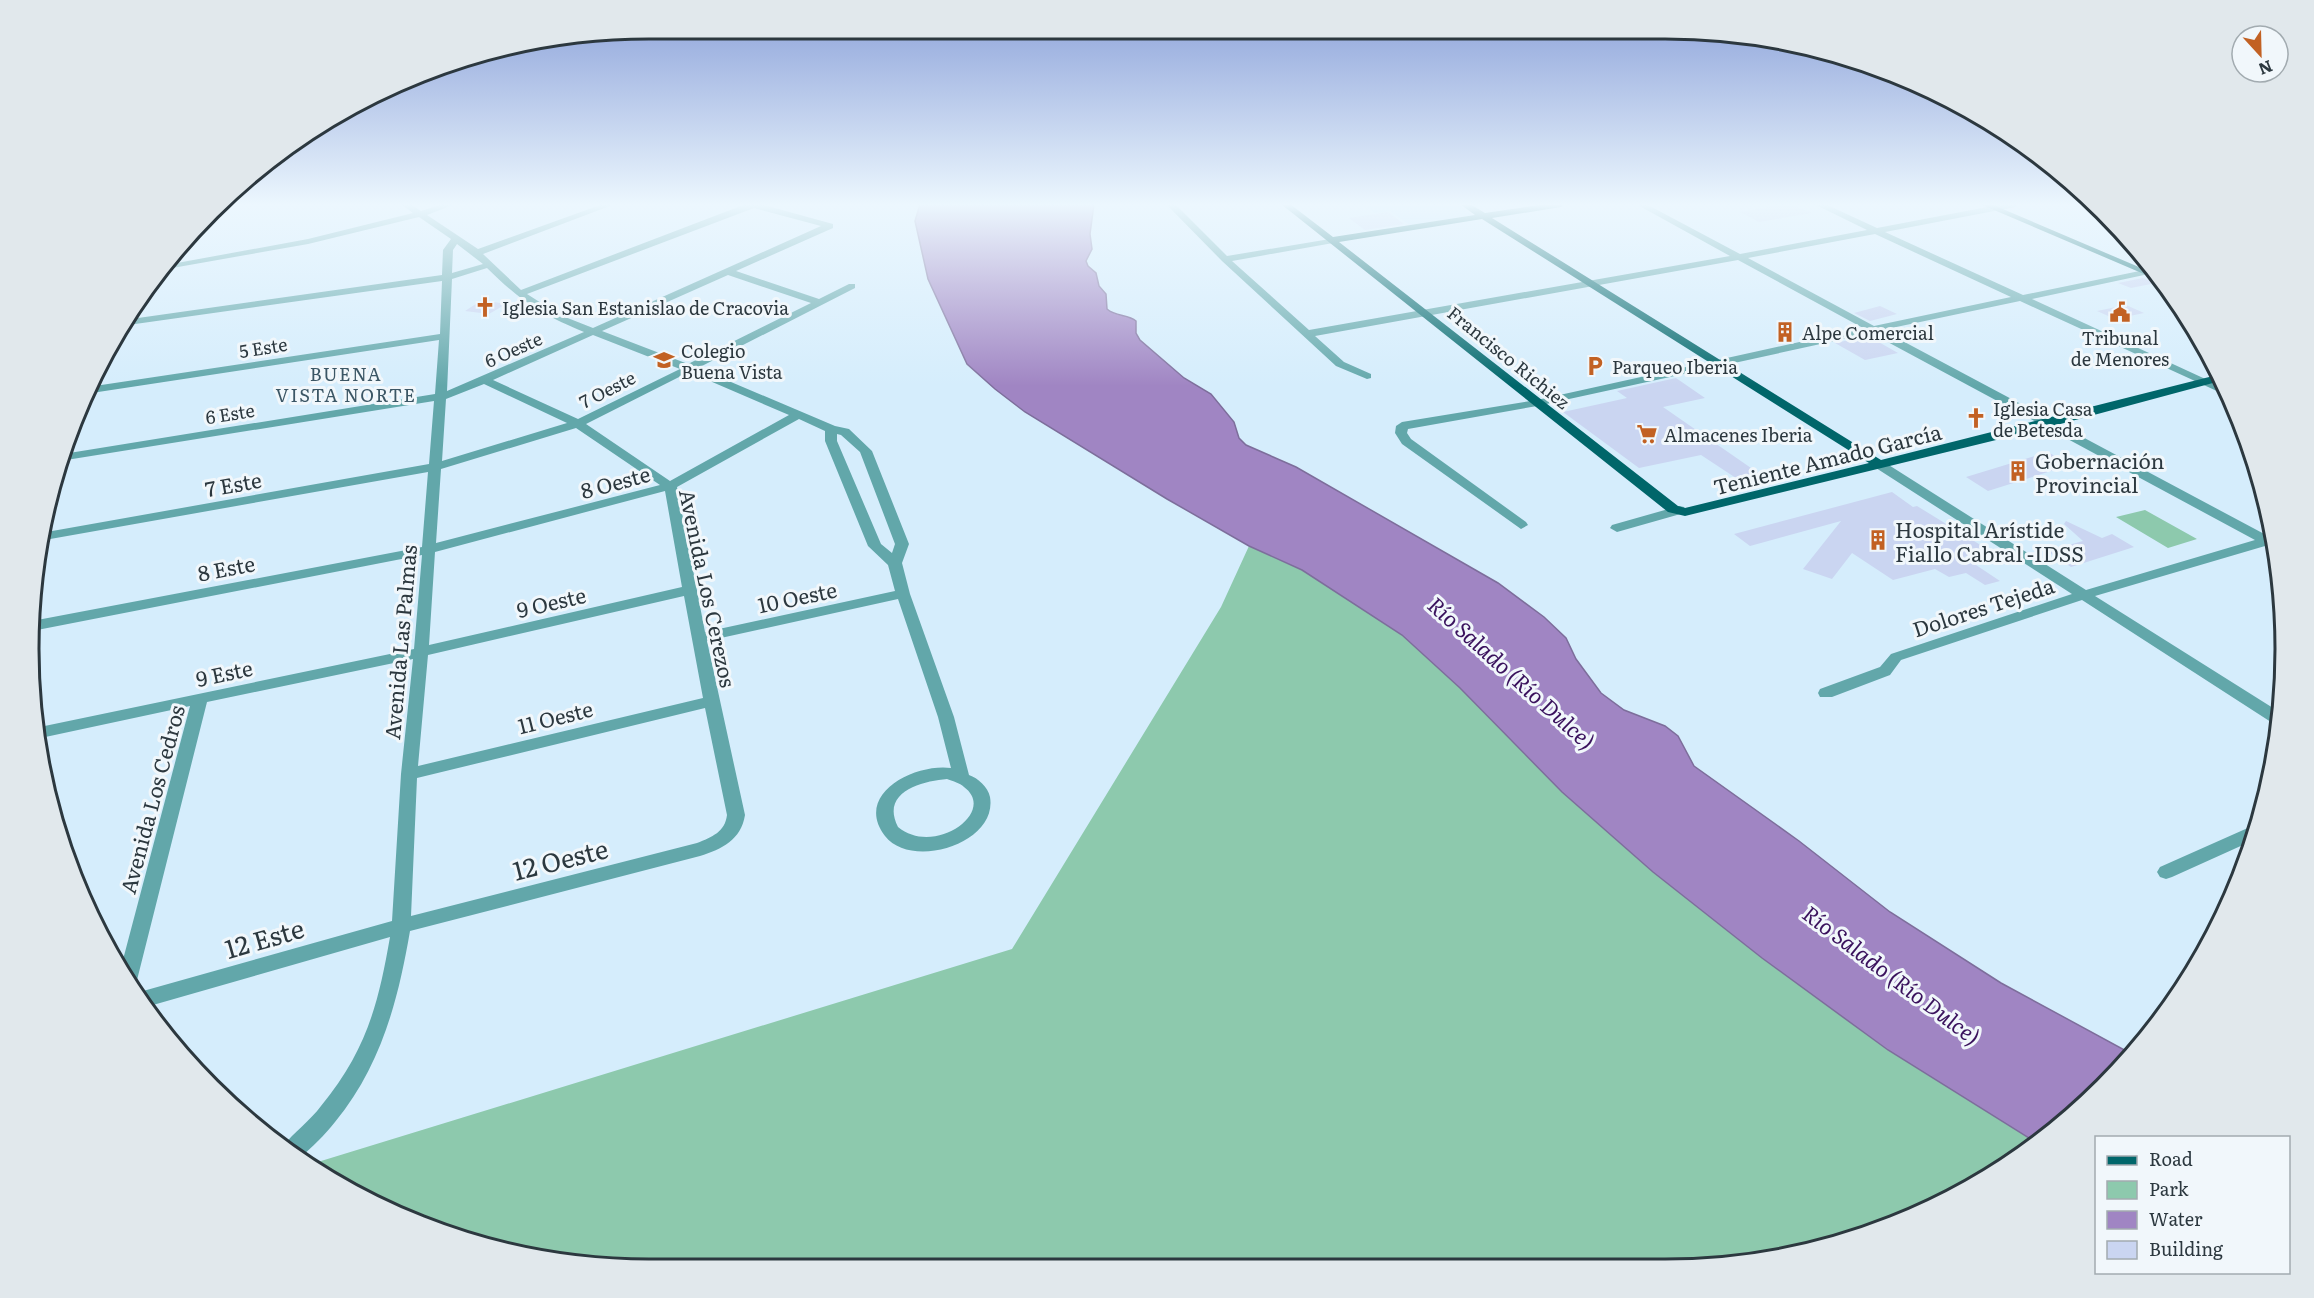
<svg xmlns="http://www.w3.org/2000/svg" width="2314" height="1298" viewBox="0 0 2314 1298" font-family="Literata,serif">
<rect width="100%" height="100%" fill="#d5edfc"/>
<path fill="#c1e7fe" d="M1363,204H1412L1415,206L1455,204L1475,216L1411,226L1390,211L1375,213Z"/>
<path fill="#8dc9ad" d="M2145,510L2197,539L2168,548L2116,517Z
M1249,546L1302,570L1402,635L1460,688L1562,792L1653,872L1762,958L1888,1050L2037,1143L2009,1165L1865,1236L1746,1264L609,1268L488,1248L338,1186L308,1165L1012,949L1221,607Z"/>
<path fill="#a085c3" stroke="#7d6e9b" stroke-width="1.5" d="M920,204H1094L1090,234L1092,249L1086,261L1088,266L1096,273L1099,286L1106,294L1107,309C1116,317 1128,314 1136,321V333L1140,340L1184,378L1211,394L1234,422L1239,438L1246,445L1296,467L1498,583L1544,617L1566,638L1576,659L1601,693L1624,710L1665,726L1678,736L1694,766L1799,841L1890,912L2001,983L2130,1053L2104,1088L2037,1143L1888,1050L1762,958L1653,872L1562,792L1460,688L1402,635L1302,570L1249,546L1167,499L1025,412L995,389L967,364L928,279L915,221Z"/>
<path fill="#cad5f1" d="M1789,204L1812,213L1759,222L1740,212Z
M1388,212L1404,224L1365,230L1349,218Z
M2143,278L2156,283L2131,288L2118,283Z
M482,300L506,304L489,314L465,311Z
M2126,305L2144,313L2115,319L2097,311Z
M1880,306L1897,314L1870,321L1854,313Z
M1868,336L1898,353L1865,360L1835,343Z
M1676,378L1705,398L1663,407L1764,477L1742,482L1701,455L1639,468L1563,412L1627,398L1617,391Z
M2048,452L2070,465L1988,491L1966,477Z
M1892,492L1913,507L1917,506L1987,549L1964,557L2000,581L1985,585L1966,573L1949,577L1935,569L1893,580L1852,553L1832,579L1803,569L1841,521L1750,546L1734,534Z
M2066,521L2102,538L2112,534L2134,547L2071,567L2047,551L2083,541L2064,524Z"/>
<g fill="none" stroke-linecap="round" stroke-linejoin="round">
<path fill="#62a7aa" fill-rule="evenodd" d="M401,204H410L421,211L443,204H455L427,215L478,249L603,204H615L483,254L521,290L746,204H760L833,224V228L736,271L819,299L849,284H855V288L698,368L835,426L849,429L872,451L909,544L902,563L910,594L954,717L969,775C978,778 988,787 990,797C998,844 911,870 885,836C853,794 915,763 951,768L938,717L898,599L707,641L745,815C741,840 722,849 700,856L410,931C398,1001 381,1066 335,1122C325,1135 312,1147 300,1158L283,1146C294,1132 310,1121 321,1106C366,1051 378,1006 390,937L146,1007L136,993L392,921L401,774L413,659L207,702L137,980L131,987L120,971L190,706L36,739L35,728L414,649L422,555L32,631V621L422,547L428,472L39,541L41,533L429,464L434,401L60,461L63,454L435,394L439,340L85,394L88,387L440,334L442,281L121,326L124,320L442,275L443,250L451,239L419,217L308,244L161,270L166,265L308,239L413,213ZM754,208L821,226L593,328L560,315L527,294ZM457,244L483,264L452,273L453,250ZM487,268C519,300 542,315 584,332L447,391L452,279ZM728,275L811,303L688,364L602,331ZM593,335L680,369L578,419L493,380ZM689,372L789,415L670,481L586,424ZM484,384L567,423L442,461L446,399ZM799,419L825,431V441L868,546L888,565L895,591L705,632L677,487ZM576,428L660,485L436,543L441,469ZM837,434L841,435L860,452L895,544L892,553L881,544L837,441ZM665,491L682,587L429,645L435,552ZM684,596L703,698L418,766L428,655ZM705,708L727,815C725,832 712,837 697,843L411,916L417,778ZM947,779C952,781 960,783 964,787C998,812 934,857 898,827C880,792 922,781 947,779Z
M1166,204H1175L1227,256L1336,238V242L1333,243L1232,261L1309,330L1730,256L1636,204H1646L1740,254L1867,230L1814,204H1825L1877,228L2003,204H2019L2015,207L1885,232L2023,295L2154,268L2158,272L2032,299L2227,389L2230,397L2020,301L1882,330L2268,536L2272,537L2274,549L2265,546L2095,596L2281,713L2280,725L2274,724L2082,600L1901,660L1890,675L1832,697H1820L1818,693L1820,689L1880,667L1891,654L2072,594L1876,468L1874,465L1876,462H1884L2086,590L2255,540L1871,333L1537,406L1408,429L1407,433L1411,439L1526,522L1528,525L1521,529L1402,444L1395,433L1396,426L1402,422L1537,400L1863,328L1738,260L1315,336L1344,362L1371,374V378L1367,379L1336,366L1222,261ZM1875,234L2011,297L1874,326L1748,258Z
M1679,506L1684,507L1686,510L1684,513L1617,532L1610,528L1612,525Z
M2258,826L2254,840L2172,877L2166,879L2160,877L2157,872L2160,867L2250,827Z"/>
<path fill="#00666a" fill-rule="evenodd" d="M1281,204H1290L1333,237L1475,215L1460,204H1470L1485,213L1546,204H1565L1561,207L1492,218L1881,460L2221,374L2224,380L2053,426L1685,516L1668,512ZM1482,219L1869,463L1685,508L1678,506L1339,242Z
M1980,204H1991L2160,276L2165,283Z"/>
</g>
<linearGradient id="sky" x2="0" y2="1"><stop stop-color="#8ba1d9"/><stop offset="0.53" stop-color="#ecf7fe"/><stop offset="1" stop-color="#ecf7fe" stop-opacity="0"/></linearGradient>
<rect width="2314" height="386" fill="url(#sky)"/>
<defs>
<g id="church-bare" transform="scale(1.62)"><path d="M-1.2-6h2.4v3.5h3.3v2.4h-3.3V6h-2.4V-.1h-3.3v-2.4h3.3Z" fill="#c26123" stroke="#f1f7fb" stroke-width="2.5" paint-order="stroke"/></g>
<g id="civic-bare" transform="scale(1.62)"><path d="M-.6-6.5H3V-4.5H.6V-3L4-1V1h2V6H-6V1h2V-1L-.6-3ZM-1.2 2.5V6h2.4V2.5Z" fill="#c26123" stroke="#f1f7fb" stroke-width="2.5" paint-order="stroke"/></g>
<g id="building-bare" transform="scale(1.62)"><path d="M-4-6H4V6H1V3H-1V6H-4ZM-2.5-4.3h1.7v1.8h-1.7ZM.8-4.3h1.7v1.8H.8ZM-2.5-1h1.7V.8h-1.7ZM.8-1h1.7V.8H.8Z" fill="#c26123" stroke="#f1f7fb" stroke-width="2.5" paint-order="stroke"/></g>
<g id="university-bare" transform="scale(1.62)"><path d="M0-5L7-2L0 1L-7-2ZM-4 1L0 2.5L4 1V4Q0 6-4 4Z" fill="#c26123" stroke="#f1f7fb" stroke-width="2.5" paint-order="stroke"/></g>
<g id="parking-bare" transform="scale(1.62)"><path d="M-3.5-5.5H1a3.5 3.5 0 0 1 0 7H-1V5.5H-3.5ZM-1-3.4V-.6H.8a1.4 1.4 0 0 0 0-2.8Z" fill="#c26123" stroke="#f1f7fb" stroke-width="2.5" paint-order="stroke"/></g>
<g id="supermarket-bare" transform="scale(1.62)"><path d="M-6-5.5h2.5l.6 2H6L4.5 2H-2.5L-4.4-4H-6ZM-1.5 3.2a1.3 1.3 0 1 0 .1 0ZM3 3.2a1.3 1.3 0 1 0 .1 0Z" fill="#c26123" stroke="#f1f7fb" stroke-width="2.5" paint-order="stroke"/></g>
</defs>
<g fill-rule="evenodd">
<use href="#church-bare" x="485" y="307"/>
<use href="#civic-bare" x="2120" y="312"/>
<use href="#building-bare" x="1785" y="332"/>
<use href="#university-bare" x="664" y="360"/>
<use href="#parking-bare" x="1595" y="366"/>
<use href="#church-bare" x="1976" y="418"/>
<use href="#supermarket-bare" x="1647" y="434"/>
<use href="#building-bare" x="2018" y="471"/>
<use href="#building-bare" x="1878" y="540"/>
</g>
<g text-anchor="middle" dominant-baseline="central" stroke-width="6" stroke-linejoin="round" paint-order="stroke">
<g font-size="18" fill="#2c383f" stroke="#f1f7fb" text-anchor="start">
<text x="502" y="307">Iglesia San Estanislao de Cracovia</text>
<text x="1802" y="332">Alpe Comercial</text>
<text x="2120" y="337" text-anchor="middle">Tribunal<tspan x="2120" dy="21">de Menores</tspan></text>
<text x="681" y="350">Colegio<tspan x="681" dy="21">Buena Vista</tspan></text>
<text x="1612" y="366">Parqueo Iberia</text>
<text x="1993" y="408">Iglesia Casa<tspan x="1993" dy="21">de Betesda</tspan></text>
<text x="1664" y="434">Almacenes Iberia</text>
</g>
<g font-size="18" fill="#2c383f" stroke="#f1f7fb">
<text transform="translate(263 347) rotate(-9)">5 Este</text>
<text transform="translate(513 349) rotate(-24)">6 Oeste</text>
<text transform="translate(1509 357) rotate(39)">Francisco Richiez</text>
<text transform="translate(607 389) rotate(-27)">7 Oeste</text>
<text transform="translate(230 413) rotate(-9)">6 Este</text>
</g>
<g font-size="18" letter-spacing="1.5" fill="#3b5665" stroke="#f1f7fb">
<text x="346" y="373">BUENA<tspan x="346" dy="21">VISTA NORTE</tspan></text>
</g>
<g font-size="21" fill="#2c383f" stroke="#f1f7fb">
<text transform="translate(1827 458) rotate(-14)">Teniente Amado García</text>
<text transform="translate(615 481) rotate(-15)">8 Oeste</text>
<text transform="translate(233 483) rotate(-10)">7 Este</text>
<text transform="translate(226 567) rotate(-11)">8 Este</text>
<text transform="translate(709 588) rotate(78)">Avenida Los Cerezos</text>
<text transform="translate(797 596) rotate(-12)">10 Oeste</text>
<text transform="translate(551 601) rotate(-13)">9 Oeste</text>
<text transform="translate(1983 606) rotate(-18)">Dolores Tejeda</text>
<text transform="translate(399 642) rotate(-85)">Avenida Las Palmas</text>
<text transform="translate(224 672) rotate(-12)">9 Este</text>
<text transform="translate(555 716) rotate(-14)">11 Oeste</text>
<text transform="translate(151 799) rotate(-75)">Avenida Los Cedros</text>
</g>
<g font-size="21" fill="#2c383f" stroke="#f1f7fb" text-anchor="start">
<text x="2035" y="459">Gobernación<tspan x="2035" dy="24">Provincial</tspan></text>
<text x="1895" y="528">Hospital Arístide<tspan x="1895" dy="24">Fiallo Cabral -IDSS</tspan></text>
</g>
<g font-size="22" font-style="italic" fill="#3a125d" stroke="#f1f7fb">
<text transform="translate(1512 672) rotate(42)">Río Salado (Río Dulce)</text>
<text transform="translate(1892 974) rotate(37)">Río Salado (Río Dulce)</text>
</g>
<g font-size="26" fill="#2c383f" stroke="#f1f7fb">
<text transform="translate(560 858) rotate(-14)">12 Oeste</text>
<text transform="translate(264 937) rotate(-16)">12 Este</text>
</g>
</g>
<path d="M0 0H2314V1298H0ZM649 39H1665A610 610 0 0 1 2275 649V649A610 610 0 0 1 1665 1259H649A610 610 0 0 1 39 649V649A610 610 0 0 1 649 39Z" fill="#e1e8ec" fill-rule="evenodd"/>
<path fill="none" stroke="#2c383f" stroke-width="3" d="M649 39H1665A610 610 0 0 1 2275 649V649A610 610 0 0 1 1665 1259H649A610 610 0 0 1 39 649V649A610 610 0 0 1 649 39Z"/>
<rect x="2095" y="1136" width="195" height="138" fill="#f1f7fb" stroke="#a2abb0" stroke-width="1.5"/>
<rect x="2107" y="1156" width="30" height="9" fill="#00666a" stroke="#a2abb0" stroke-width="1.5"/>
<text x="2149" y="1166" font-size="18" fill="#2c383f">Road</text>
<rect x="2107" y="1181" width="30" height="18" fill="#8dc9ad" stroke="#a2abb0" stroke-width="1.5"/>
<text x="2149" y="1196" font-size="18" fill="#2c383f">Park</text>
<rect x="2107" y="1211" width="30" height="18" fill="#a085c3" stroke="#a2abb0" stroke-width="1.5"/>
<text x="2149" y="1226" font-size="18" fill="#2c383f">Water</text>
<rect x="2107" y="1241" width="30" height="18" fill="#cad5f1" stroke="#a2abb0" stroke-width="1.5"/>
<text x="2149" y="1256" font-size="18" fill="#2c383f">Building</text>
<g transform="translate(2260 54) rotate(158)"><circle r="28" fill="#f1f7fb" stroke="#a2abb0" stroke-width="1.5"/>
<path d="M0-4.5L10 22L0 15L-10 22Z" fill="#c26123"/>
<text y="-9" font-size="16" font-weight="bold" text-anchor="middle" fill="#2c383f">N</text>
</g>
</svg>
